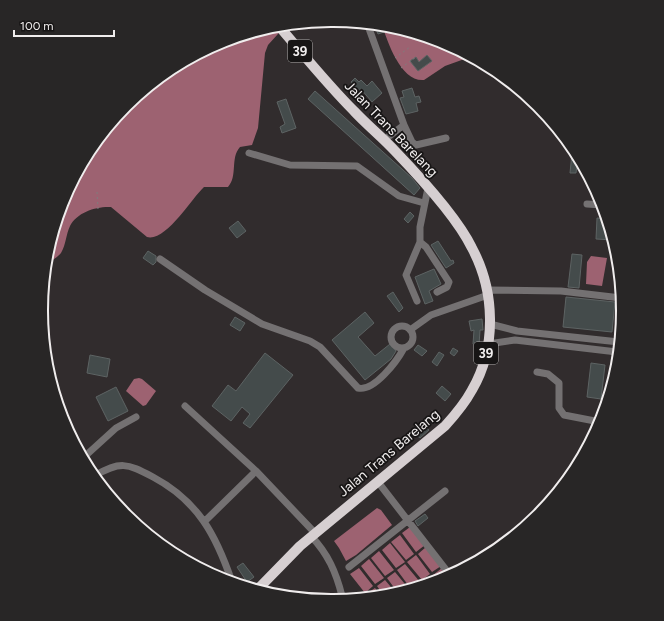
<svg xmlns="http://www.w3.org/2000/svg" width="664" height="621" viewBox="0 0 664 621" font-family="Figtree,sans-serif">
<rect width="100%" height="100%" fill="#312c2d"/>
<path fill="#9d6271" d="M287,24L268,45L265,53L258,128L252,145L240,147C230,158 238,176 228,187H204C191,199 166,242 147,237L111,207C97,206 77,212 70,226C66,234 66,245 61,253C57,258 51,261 46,264C47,251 52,239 55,226C83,136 154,62 246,35C259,30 272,26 287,24Z
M382,25L443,42L470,57L445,66L424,80C401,82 388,43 382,25Z
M591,256L607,258L602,286L586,284L587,262Z
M139,378L142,379L156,391L146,405L143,406L126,391L134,379Z
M377,508L381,510L392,525L356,555L346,561L339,548L334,541Z
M410,527L425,545L416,552L402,533Z
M400,535L414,554L406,560L391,542Z
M390,543L405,562L396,568L382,550Z
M426,547L441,566L432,572L418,554Z
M379,551L394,570L385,576L371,558Z
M416,555L430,574L422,580L407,562Z
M369,559L384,578L375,584L361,566Z
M405,564L420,582L411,589L397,570Z
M359,568L373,586L365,593L350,574Z
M442,568L448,576L438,581L433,575Z
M395,572L409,589L398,593L387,578Z
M385,580L396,593L384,596L377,586Z
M375,588L381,596L369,597L366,594Z"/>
<path fill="#444b4b" stroke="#5d6363" d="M374,24L381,25L384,32L378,34Z
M427,55L432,61L418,71L410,61L416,57L419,62Z
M355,78L359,82L361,80L367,86L372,81L382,93L372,102L361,89L356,93L352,88L354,86L351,82Z
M412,88L415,97L419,96L421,102L416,103L418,111L406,114L400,98L404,97L402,91Z
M315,91L412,178L420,188L414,195L308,99Z
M286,99L296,128L282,133L280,127L285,124L277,102Z
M572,153H576L578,157L576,173H570Z
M410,212L414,216L408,223L404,219Z
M597,218L606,219L613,240L596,239Z
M238,221L246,231L237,238L229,228Z
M438,241L451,261L453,260L454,263L446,268L431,245Z
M148,251L156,256V262L153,265L143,258Z
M572,254L582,255L579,288L568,287Z
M434,269L441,284L429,291L433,301L425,304L415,277Z
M393,292L403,308L399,312L387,296Z
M566,297L615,302L612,332L563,327Z
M365,312L374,323L358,337L375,356L390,344L396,351L391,359L365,380L332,340Z
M235,317L245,323L240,331L230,325Z
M482,319L483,330H480L479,345L473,344L474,330L471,331L469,321Z
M418,345L427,351L422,356L414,350Z
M453,348L458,351L454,356L450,353Z
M439,352L444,355L437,366L432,362Z
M265,353L293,375L250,428L243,423L250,414L242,407L231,421L212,406L228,385L236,391Z
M90,355L110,359L107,377L87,373Z
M591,363L605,365L601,399L587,397Z
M442,386L451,394L445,401L436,393Z
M116,387L128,411L108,421L96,397Z
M423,424L429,430L420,438L414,433Z
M425,514L428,518L418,526L415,521Z
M243,563L254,577L247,582L237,567Z"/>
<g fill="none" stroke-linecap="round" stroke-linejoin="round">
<path stroke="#807c7d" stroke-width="1" stroke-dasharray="2 3" stroke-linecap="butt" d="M395,58L410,47
M401,68L416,57
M97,192L98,209"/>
<path stroke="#747172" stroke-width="7" d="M367,23L404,125L384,140
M404,125L412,142L416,145L446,138
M249,153L290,165L357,166L399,196L424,203
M587,204L602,205
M420,242L426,247L449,282L447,287L437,292
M160,259L205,290L262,324L310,341L320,347L358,388C374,392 397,361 404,348
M487,290L561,291L621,298
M417,301L406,275L420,242V227L428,188
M490,324L517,331L619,342
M391 337a11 11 0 1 1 22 0a11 11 0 1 1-22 0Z
M410,330L431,315L488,295
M488,344L515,340L617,352
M537,372L548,374L559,383V408L564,415L600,422
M614,376L622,316
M185,406L256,471
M83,458L116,428L136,417
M94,476C121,461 126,463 153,477C198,501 216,535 232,582
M378,482L450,575
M205,521L256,471L315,533
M311,536C328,554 336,572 342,596
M349,567L445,491"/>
<path stroke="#d6cfd1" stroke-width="10" d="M257,590L300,546L445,426C455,415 465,403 472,390C497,347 495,291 472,248C457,217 419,176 395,151C382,137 367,125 354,111C327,84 303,54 278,25"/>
</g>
<g text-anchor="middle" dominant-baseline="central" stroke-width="3.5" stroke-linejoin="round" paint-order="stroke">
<g fill="#171515" stroke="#afacac" stroke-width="1">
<rect x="288" y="40" width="24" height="22" rx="3"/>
<rect x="474" y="342" width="24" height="22" rx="3"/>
</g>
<g font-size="13" font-weight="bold" fill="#f0eded">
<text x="300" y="51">39</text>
<text x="486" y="353">39</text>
</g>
<g font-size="14" fill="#f0eded" stroke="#171515">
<text transform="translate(391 129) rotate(46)">Jalan Trans Barelang</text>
<text transform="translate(389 453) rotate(-40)">Jalan Trans Barelang</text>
</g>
</g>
<path d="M0 0H664V621H0ZM331 27H333A283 283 0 0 1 616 310V311A283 283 0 0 1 333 594H331A283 283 0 0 1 48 311V310A283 283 0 0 1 331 27Z" fill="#282626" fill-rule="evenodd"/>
<path fill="none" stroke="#f0eded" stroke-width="2" d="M331 27H333A283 283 0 0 1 616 310V311A283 283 0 0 1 333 594H331A283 283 0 0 1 48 311V310A283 283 0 0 1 331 27Z"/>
<path d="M14 30v6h100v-6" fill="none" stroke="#f0eded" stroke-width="2"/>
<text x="20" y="30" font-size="12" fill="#f0eded" stroke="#171515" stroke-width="3" paint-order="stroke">100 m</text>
</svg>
